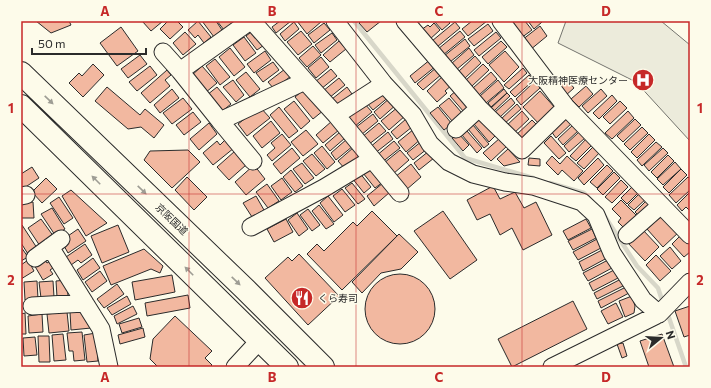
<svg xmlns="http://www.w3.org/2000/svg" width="711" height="388" viewBox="0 0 711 388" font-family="Commissioner,'Noto Sans JP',sans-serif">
<rect width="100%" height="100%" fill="#fdfbea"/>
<path fill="#ecebdb" stroke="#74746e" d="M566,21H661L690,45V141L636,82L558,43Z"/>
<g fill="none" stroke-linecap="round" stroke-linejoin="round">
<path stroke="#d8d7c9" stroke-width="4.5" d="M354,21L465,158L533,178
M550,183L584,193L590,199
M602,212L637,266L658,288L663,303
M667,312L686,367"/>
</g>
<path fill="#f2b8a0" stroke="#2b2b2b" d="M36,21H69L71,25L51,33Z
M142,21H163L151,31Z
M168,21H177L183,27L170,39L160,29Z
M198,21L211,37L204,43L198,35L195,38L188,30Z
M202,21H216L222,30L214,37Z
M217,21H236L224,30Z
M280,21H291L276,33L272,27Z
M297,21H322L307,34Z
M361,21H381L367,32L359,23Z
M434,21H448L450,23L442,30Z
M472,21H487L468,36L462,29Z
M515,21H525L532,30L521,38L511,24Z
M528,21H541L542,22L534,29Z
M294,22L299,29L285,41L280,34Z
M455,22L460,28L437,47L432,41Z
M324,23L330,30L314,43L308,35Z
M434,23L440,30L429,40L421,30L428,25L430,27Z
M488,24L493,31L474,46L468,39Z
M540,26L547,36L530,50L522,40Z
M121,27L138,51L117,66L100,43Z
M255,29L267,43L257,50L246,36Z
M301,31L312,44L298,55L287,42Z
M460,31L465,37L443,55L438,49Z
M185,32L196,44L183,55L173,43Z
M496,32L501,38L479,56L474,50Z
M332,33L337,40L321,53L315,45Z
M244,37L256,53L245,61L233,45Z
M465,39L470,46L450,62L444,56Z
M339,41L346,49L330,62L323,55Z
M501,41L507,47L488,64L482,57Z
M313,46L321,55L307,67L299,58Z
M230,48L245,67L234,76L219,57Z
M469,48L474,55L456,70L451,64Z
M265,51L271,60L254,73L247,64Z
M505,51L519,67L504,82L489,65Z
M140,55L147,64L128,78L121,69Z
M475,56L481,63L464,79L458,72Z
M321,57L329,67L316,78L308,68Z
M215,59L230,77L220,85L206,66Z
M431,59L436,66L415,83L410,76Z
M273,62L279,70L263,82L256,73Z
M93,64L104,75L83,97L69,83L79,73L82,76Z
M483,64L489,70L471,87L465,81Z
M150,66L157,75L137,91L129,82Z
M202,66L217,83L205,93L191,76Z
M437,67L442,74L423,90L417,84Z
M523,68L527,73L509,89L504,85Z
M285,69L291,76L274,89L268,82Z
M331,69L337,76L321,89L315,82Z
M167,70L171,75L165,80L170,86L150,103L141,93Z
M246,72L260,89L250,97L236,80Z
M491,72L497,79L479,95L473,88Z
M445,74L453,84L445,91L447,93L437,102L427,91Z
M529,75L534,80L515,97L510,92Z
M565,77L574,88L565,96L555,85Z
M339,78L345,85L329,98L323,91Z
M233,80L244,95L236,102L223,87Z
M498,80L504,88L486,103L480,96Z
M534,82L540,88L521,105L516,99Z
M586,86L593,94L579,107L571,99Z
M107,87L140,115L145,109L164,125L154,138L141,127L128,129L95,101Z
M217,87L231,104L221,112L207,95Z
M347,87L352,94L338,106L332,99Z
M306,88L324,110L313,119L295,97Z
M383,88L390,96L373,110L366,102Z
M172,89L179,98L160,113L154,105Z
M458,89L472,106L464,112L450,96Z
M504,89L507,93L491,107L488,103Z
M601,89L607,96L588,113L582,106Z
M540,91L556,109L540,125L523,107Z
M507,93L510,96L494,111L491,108Z
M612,95L617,101L599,119L593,113Z
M391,97L397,104L380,119L374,112Z
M183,98L192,109L172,124L163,113Z
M449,98L462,113L453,122L439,106Z
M511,98L515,103L499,118L494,113Z
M294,101L310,121L301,129L284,109Z
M620,101L627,108L610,124L603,117Z
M364,103L372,112L354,127L346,118Z
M517,104L521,109L504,124L500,120Z
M260,107L270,118L247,136L238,124Z
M279,107L298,131L289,138L270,115Z
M398,107L405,116L389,130L381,121Z
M438,107L452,124L444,130L430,113Z
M522,111L529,119L512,135L505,127Z
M628,111L634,118L612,139L605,133Z
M193,112L201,122L184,135L176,125Z
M373,114L378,121L361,135L355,128Z
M568,116L573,122L556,138L551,131Z
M483,117L497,134L489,142L474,124Z
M406,119L412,127L397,139L391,132Z
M635,119L641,125L623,142L617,136Z
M532,120L538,126L522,144L515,136Z
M271,121L280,133L262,148L253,136Z
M332,121L339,130L323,143L316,135Z
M209,123L217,134L199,150L190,139Z
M379,123L386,131L368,145L362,137Z
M574,124L579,130L563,145L558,139Z
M473,125L489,144L484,148L468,129Z
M642,127L648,133L630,150L624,144Z
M414,129L422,138L406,152L398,142Z
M306,130L318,144L303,156L291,142Z
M467,131L482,148L477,153L462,135Z
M340,132L345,138L330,151L325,145Z
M388,132L393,139L374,154L369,148Z
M579,132L585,138L569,152L564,146Z
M458,133L469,145L463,151L452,138Z
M282,134L291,145L272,161L267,155L275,148L271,143Z
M649,134L655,140L637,158L631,152Z
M551,136L566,153L559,159L544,143Z
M588,137L594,143L576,161L570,156Z
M500,138L507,146L491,161L483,153Z
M226,139L234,148L213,165L203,153L217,141L220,145Z
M347,139L353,146L336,160L331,153Z
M394,141L400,148L381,163L376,156Z
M422,141L427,149L413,160L407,153Z
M656,142L662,147L642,166L637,160Z
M595,145L601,151L584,169L577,163Z
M322,146L335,162L327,169L314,153Z
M354,147L361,156L345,169L338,161Z
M292,148L300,158L281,174L273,164Z
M663,148L668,153L649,171L644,165Z
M508,149L520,162L504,166L497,159Z
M188,150L200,162L172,188L144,160L150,151Z
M400,150L409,160L393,174L384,163Z
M235,151L246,165L229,180L217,167Z
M429,151L434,158L419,170L414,163Z
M312,154L325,169L316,176L303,161Z
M668,155L674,161L657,178L651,172Z
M552,156L560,164L567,156L583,171L574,181L562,170L558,175L546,163Z
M529,158L540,159V166L528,165Z
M598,158L604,165L584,185L578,178Z
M675,162L681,169L663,185L657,179Z
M302,163L314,178L305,184L293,169Z
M411,164L421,177L406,190L395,177Z
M254,165L265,179L246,195L235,182Z
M607,165L613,171L597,188L590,182Z
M32,167L39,178L21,190V174Z
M371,167L383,182L375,188L363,173Z
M681,169L687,175L669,193L663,187Z
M291,170L303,186L295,192L283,177Z
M359,172L371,187L364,193L352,178Z
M614,172L620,178L603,195L597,189Z
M187,177L207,197L194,210L175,190Z
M688,177L690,179V190L676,203L669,195Z
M46,178L57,189L42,203L32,192Z
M282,178L292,192L281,200L271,186Z
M621,180L628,187L612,203L605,197Z
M352,183L365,199L358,204L345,188Z
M383,183L390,192L374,206L367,196Z
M267,184L279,201L268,208L256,192Z
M635,184L641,190L627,204L621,198Z
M493,186L500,199L515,192L524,208L536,202L552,235L523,250L512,228L500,235L490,214L477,220L467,200Z
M342,189L355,205L345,212L333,196Z
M71,190L107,223L86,236L62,196Z
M642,191L648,197L634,210L628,205Z
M690,192V209L689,210L686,207L682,211L677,205Z
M256,196L264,210L252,217L243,203Z
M328,196L343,215L334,222L320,203Z
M59,197L73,218L64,224L50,203Z
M648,199L654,205L641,218L635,212Z
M621,200L638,217L625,229L618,222L621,218L612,209Z
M21,202H33L34,218H21Z
M319,205L334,224L326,229L312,211Z
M52,208L65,229L55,235L41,214Z
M308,209L320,225L312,231L300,215Z
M372,211L397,236L342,290L307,254L317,244L324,251L353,222L357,226Z
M443,211L477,260L450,279L414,231Z
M297,213L308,229L299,236L288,220Z
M664,214L680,231L663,247L647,229Z
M41,219L54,237L40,246L28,228Z
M286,219L293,232L274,242L267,229Z
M586,219L591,228L568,240L563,231Z
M22,225L37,248L28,254L21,243Z
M118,225L129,252L102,263L91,236Z
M78,229L86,241L68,253L63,244L65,238Z
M592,229L596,238L573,250L568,241Z
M642,229L659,247L645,261L627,242Z
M399,234L418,252L401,269L381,273L362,293L352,282Z
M682,234L690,242V252L684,257L672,244Z
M597,239L601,248L578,260L573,252Z
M85,244L92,255L81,263L78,260L71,265L66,257Z
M21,247L28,257L21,261Z
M670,247L681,261L672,269L660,256Z
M144,249L163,266L160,273L151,269L111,285L103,266Z
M602,250L607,258L583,271L579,262Z
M299,254L339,296L308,325L265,278L288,257L292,261Z
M656,255L671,271L660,281L646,265Z
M43,257L47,263L52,260L56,266L50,270L53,274L43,280L33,263Z
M93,258L100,268L83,280L77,270Z
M28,260L34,271L21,279V265Z
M608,260L612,268L588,281L583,273Z
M614,270L618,278L593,291L589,283Z
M100,271L107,281L92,292L85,282Z
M365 309a35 35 0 1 1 70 0a35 35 0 1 1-70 0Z
M172,275L175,292L135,300L132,282Z
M621,279L625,285L597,299L594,293Z
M67,280L68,296L57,297L56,281Z
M37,281L38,299L25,300L24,282Z
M53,281L54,297L41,298L39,282Z
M117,284L124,294L104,308L97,299Z
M626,287L629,293L601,308L598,301Z
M188,295L190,308L147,316L145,303Z
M127,296L131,304L112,315L107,308Z
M632,296L635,306L634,313L625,317L619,301Z
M573,301L587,329L512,367L498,339Z
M616,303L623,317L608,324L601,311Z
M133,306L137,314L117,324L114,316Z
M690,306V335L684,337L675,311Z
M67,312L69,331L49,333L47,314Z
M70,312H81L82,315L86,314L91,328L71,330Z
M25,313L26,334H21V314Z
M42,314L43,332L29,333L28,316Z
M175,316L212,351L205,358L212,365L210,367H158L150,359L153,339Z
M139,318L142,327L122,333L119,324Z
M143,328L145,337L120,344L118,335Z
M82,332L85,360L74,361L73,351H69L67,333Z
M96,333L98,361L87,362L84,335Z
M63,334L66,360L54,361L52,335Z
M662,334L674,367H649L640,341Z
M38,336H49L50,362H39Z
M35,337L37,355L24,356L23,338Z
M623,343L627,356L622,358L617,344Z"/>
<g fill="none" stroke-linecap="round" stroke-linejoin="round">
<g stroke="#2b2b2b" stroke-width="19">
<path id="minor" d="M252,21L305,81L336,115L400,193
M335,21L384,84L413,115L430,144L449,162L473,174L505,182L533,186L582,202L596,215L612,253L643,300L659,314
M405,21L479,108L522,150L566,107
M501,21L566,107L690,235
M163,52L180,71L220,121L305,81
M180,71L250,21
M336,115L384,84
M220,121L253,161
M456,129L479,108
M21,196L26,195
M251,227L324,188L372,159
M627,235L661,205
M50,247L101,329L109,367
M35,258L61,239
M32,306L85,303
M235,367L259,341
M552,367L659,314L690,282"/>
</g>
<g stroke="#2b2b2b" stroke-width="24">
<path id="highway" d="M21,73L246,290L323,367
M21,106L287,367"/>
</g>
<use href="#minor" stroke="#fdfbea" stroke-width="17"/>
<use href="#highway" stroke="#fdfbea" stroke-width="22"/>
</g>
<defs><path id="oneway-solid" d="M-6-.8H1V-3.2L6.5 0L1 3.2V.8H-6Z"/></defs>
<g fill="#9e9d94">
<use href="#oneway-solid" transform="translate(49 100) rotate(44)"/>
<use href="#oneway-solid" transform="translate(96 180) rotate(-135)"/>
<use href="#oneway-solid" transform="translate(142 190) rotate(44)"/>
<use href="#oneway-solid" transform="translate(189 271) rotate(-135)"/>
<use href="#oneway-solid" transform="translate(236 281) rotate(44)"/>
</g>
<path fill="none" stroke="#c62828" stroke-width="1" stroke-opacity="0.55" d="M189,21V367M356,21V367M522,21V367M21,194H690"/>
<defs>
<g id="hospital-disc" transform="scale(1.15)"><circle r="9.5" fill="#c62828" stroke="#fdfbea"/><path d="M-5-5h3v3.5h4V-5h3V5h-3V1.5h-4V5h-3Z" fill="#fff"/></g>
<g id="restaurant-disc" transform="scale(1.15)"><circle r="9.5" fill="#c62828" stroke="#fdfbea"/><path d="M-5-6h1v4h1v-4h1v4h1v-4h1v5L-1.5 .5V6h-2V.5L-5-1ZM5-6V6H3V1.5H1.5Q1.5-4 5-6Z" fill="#fff"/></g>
</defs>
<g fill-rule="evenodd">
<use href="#hospital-disc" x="643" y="80"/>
<use href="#restaurant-disc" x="302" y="298"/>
</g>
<g text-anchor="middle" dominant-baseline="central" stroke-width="3" stroke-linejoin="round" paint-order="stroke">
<g font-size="10" fill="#2b2b2b" stroke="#fdfbea" text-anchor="end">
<text x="628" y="80">大阪精神医療センター</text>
<text x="318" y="298" text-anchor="start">くら寿司</text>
</g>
<g font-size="10" fill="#2b2b2b" stroke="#fdfbea">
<text transform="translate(172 219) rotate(44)">京阪国道</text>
</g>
</g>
<rect width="711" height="388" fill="none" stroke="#fdfbea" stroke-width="44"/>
<g transform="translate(661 338) rotate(72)" stroke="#fdfbea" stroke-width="3" paint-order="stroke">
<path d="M0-3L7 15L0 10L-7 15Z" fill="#2b2b2b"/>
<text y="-6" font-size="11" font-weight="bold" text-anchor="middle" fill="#2b2b2b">N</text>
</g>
<path d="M32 48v6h114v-6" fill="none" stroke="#2b2b2b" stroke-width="2"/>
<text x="38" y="48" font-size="12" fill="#2b2b2b" stroke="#fdfbea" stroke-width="3" paint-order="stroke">50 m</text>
<rect x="22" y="22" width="667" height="344" fill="none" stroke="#c62828" stroke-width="1.5"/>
<g font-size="13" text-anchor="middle" font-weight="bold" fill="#c62828">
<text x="105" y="16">A</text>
<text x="272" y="16">B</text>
<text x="439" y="16">C</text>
<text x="606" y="16">D</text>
<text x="11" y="113">1</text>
<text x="700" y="113">1</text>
<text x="11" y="285">2</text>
<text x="700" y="285">2</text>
<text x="105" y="382">A</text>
<text x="272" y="382">B</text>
<text x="439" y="382">C</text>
<text x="606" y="382">D</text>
</g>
</svg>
